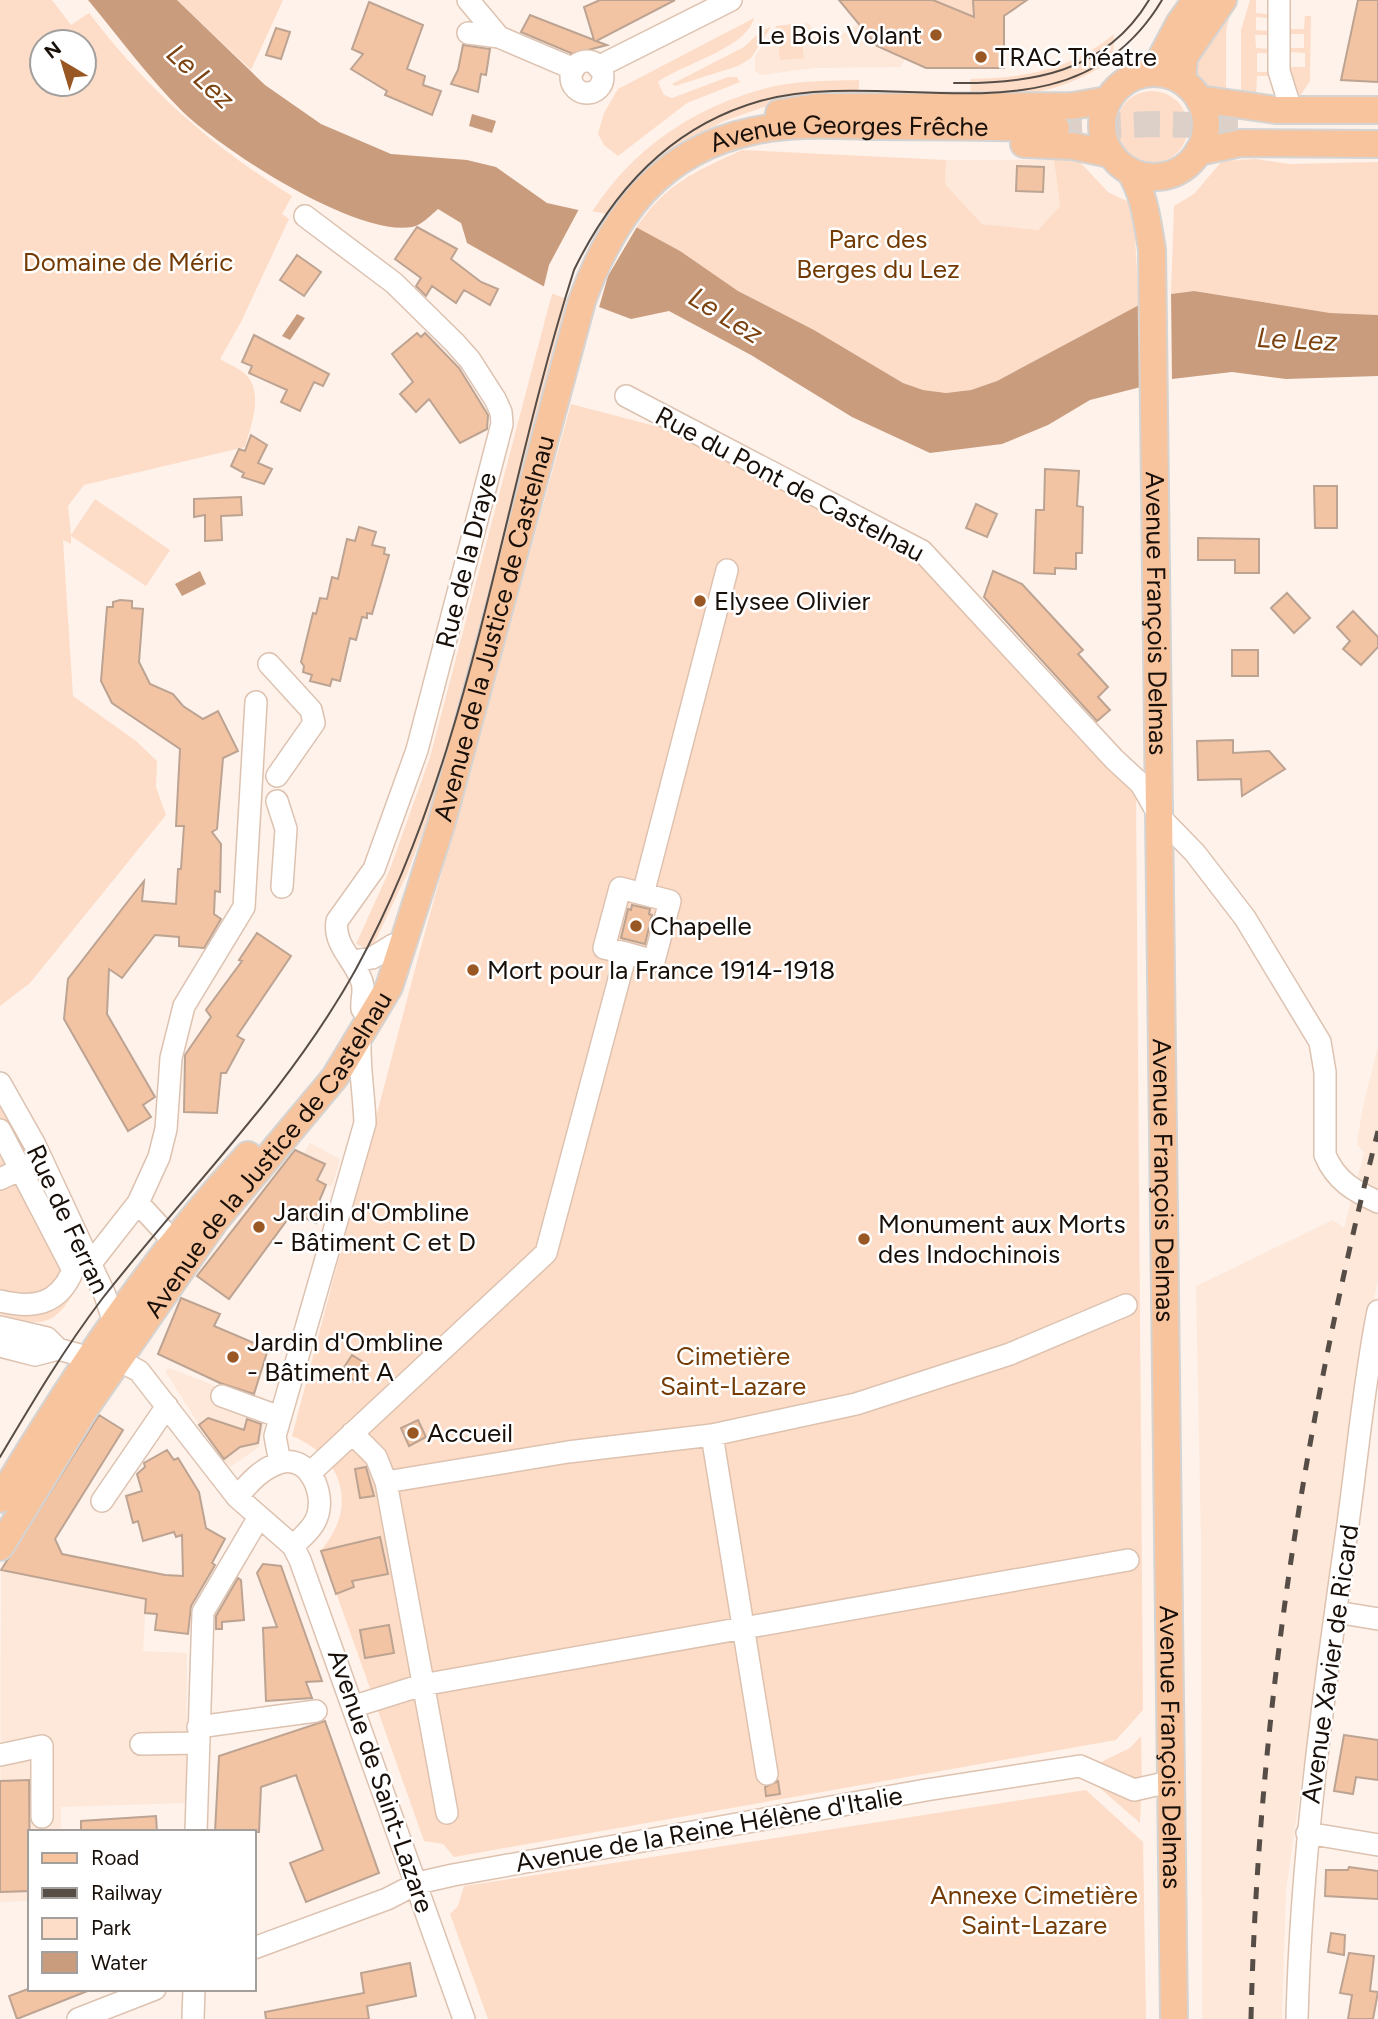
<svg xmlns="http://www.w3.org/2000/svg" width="1378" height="2019" viewBox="0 0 1378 2019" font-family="Figtree,sans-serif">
<rect width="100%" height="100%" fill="#fef2eb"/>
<path fill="#fde8da" d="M868,17L913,42L901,67L815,68L760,75L755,71V56L776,26L809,23L814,31L845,33Z
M946,160H1054L1060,206L1038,230L982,224L945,184Z
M1378,1046V1278L1356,1397L1286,1890L1282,2019H1202L1201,1540L1196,1286L1333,1220L1344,1228L1364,1153L1357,1144L1362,1111Z
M310,1143L340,1159L332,1187L286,1165L294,1149L304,1153Z
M169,1368L268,1406L259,1447L230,1467L222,1461L165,1371Z
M1,1571L146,1599L143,1651L187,1653L186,1803L61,1807V1832H30V1901L0,1902Z"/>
<path fill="#fdddc8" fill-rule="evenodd" d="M0,0H52L71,25L89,13C148,90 210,145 292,196L282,214L289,219L241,322L220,359C228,364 237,367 244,373C265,390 251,426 245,447L84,485L68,506L71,535L95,499L170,550L146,586L71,536V544L63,540L73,696L136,741L157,761L156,787L166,815L30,983L0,1006ZM42,42H84V84H42Z
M177,0H283L251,70Z
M933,0H973L976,20Z
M1250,0H1256V13L1268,14L1267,18L1256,17V30L1269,31V35H1255L1256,48L1271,49L1270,53H1257V72H1269V76H1257L1256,94L1269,95L1265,100L1243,96L1241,91V30Z
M1230,12L1226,32V97C1165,76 1205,46 1230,12Z
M1305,16H1311L1310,81L1300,96L1285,67H1305V53L1290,52V48H1304V34H1288V29H1304Z
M754,18C746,49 684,63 658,82L664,95L672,98L728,77H737L740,82L687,103L618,156L604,145L598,134L604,113L618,89Z
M800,23L804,58L780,60L776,26Z
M771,27L751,58L738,66L675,86L672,84L744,47L761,31Z
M1114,34L1113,60C1064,91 1028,97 971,98L970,79C1025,78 1071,70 1114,34Z
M859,80V98L804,101L764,107L724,121L692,138L665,156L578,272L428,819L407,874L371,950L356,944L390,869L430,757L550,301C586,193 652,120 763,89C794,80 828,81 859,80Z
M1116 127a36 36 0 1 1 72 0a36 36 0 1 1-72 0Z
M742,150L946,160L945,184L982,224L1038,230L1060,206L1054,160H1078L1108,192L1133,204L1139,305L997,381L971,390L946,393L923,390L903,383L814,330L738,291L636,228C666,183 695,172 742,150Z
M1256,159L1289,164L1378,162V315L1330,313L1194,291L1171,294L1174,206L1194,194L1222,161Z
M571,404L678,432L922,559L1136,789L1143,1710L1116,1740L454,1857L443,1844L424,1841L321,1550C358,1508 344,1457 292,1436L419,954Z
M0,1091L84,1262C81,1282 64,1321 39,1322C27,1323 12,1317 0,1314Z
M1141,1736L1142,1783L1095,1765L1130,1748Z
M1094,1783L1141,1798L1140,1823Z
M1086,1790L1143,1842L1146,2019H488L450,1914L458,1906L464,1886Z"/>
<path fill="#c99c7d" d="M88,0H177L265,85L321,124L391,154L467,160L496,167L547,203L623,220L680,251L738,291L814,330L903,383L923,390L946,393L971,390L997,381L1139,305L1171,294L1194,291L1330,313L1378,315V376L1286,379L1232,372L1172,379L1090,400L1048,425L1002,444L930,453L852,417L751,355L669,311L631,319L543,286L467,243L461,223L438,209C431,215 422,225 412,227C356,237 222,150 182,111C148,77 119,37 88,0Z
M472,114L496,121L492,133L469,126Z
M297,314L305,318L290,340L282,336Z
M200,571L206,584L182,596L175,584Z"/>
<path fill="#fef2eb" d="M579,209L624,217L638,225L608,276L598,311L543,290L549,265Z
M1171,290L1172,382L1141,390L1140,301Z"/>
<path fill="#f3c4a4" stroke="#bda391" stroke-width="2" d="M600,0H675L596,41L607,45L573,54L521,32L530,15L594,40L584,7Z
M839,0H933L974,17L973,0H1027L1004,16V68H926L877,46Z
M1358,0H1378V82L1341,80Z
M369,2L423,25L407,69L425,76L423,85L441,91L432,115L385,95L387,91L351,69L363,54L352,49Z
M276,28L290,32L281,59L266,55Z
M463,45L490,49L486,75L481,74L478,92L451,84L458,70Z
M1017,166L1044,167L1043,192L1016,191Z
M417,227L457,249L451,259L481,282L498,289L490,305L464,290L456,303L432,286L426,296L416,286L421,278L395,259Z
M297,255L321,272L304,296L280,280Z
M417,333L421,337L425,333L459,368L488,415L487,429L460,443L429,399L416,412L400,394L413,382L392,354Z
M254,335L329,374L323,386L314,382L300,411L281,402L287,390L249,373L252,366L242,362Z
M251,435L267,445L258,463L272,469L264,484L242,477L244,473L231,466L239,449L245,451Z
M1045,469L1079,471L1077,506L1083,507L1082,553H1076V569L1055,568V574L1034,573L1036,510H1044Z
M1314,486H1337V528H1315Z
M241,497L242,515L221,516L222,540L205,541V515L194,517V499Z
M976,504L997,514L987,537L966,528Z
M359,527L376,532L372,545L385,548L384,554L389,555L372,614L367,613V618L362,617L356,640L350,638L340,681L332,679L330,686L310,681L312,675L303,672L304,666L301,662L313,613L316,614L320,598L327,599L332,577L338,579L347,539L355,541Z
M1198,538L1259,539V573H1235V560H1198Z
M993,571L1022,584L1083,650L1078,654L1108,687L1098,697L1110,710L1097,721L984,597Z
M1287,593L1310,618L1294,633L1271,608Z
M120,600L132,601V608L143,609L139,662L150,684L173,694L183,706L203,719L218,711L238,751L223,758L217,829L212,832L221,844L220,892L215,891L214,914L221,919L204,948L179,946V937L155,935L122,978L109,969L107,1014L155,1097L143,1105L151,1117L128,1131L64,1019L68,979L129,900L144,881L142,901L176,904L178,869H181L184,826H176L180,749L112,703L101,681L107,607H113V602Z
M1353,611L1378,637V647L1361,665L1343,649L1350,641L1337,627Z
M1232,650H1258V676H1232Z
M1233,740V753L1269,751L1285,769L1242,796L1241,779L1198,780L1197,741Z
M632,905L650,909L649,914L652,915L645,944L621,938L628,909L631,910Z
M257,933L291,956L237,1036L244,1040L226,1073H221L217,1113L184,1112L185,1055L211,1017L206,1010L242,961L239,960Z
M295,1150L325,1164L317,1180L326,1185L320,1199L316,1223L293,1212L229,1299L197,1276Z
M181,1298L220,1314L214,1326L268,1349L254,1394L220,1383L158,1354Z
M352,1355L368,1365L357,1382L341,1372Z
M99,1415L123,1430L55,1539L62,1554L165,1575L183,1576L182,1535L176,1537L174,1532L143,1541L138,1521L133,1523L126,1496L142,1491L137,1474L145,1467L144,1463L167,1450L174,1460L178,1458L199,1492L206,1528L225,1539L212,1563L215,1565L191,1606L188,1634L155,1630L157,1614L145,1613L146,1599L1,1570Z
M208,1418L244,1430L247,1419L261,1424L258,1443L240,1447L224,1459L199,1425Z
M418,1420L426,1437L409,1446L401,1428Z
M366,1467L374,1496L360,1498L355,1469Z
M380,1537L388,1574L352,1581L354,1587L336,1594L321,1551Z
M263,1564L281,1566L322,1681L306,1682L312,1698L266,1701L263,1628L277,1627L257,1573Z
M238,1578L241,1580L244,1620L222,1622V1629H216V1616Z
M389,1625L394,1653L365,1658L360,1630Z
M325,1721L379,1873L306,1902L290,1863L323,1850L296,1775L261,1787L259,1832H215L219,1756Z
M1344,1735L1378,1740V1780L1356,1777L1353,1794L1334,1791Z
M29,1780L30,1891L0,1892V1781Z
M778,1781L780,1794L766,1796L765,1787Z
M156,1816L157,1832H81V1821Z
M1349,1867L1378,1871V1899L1325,1896L1326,1870H1348Z
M1331,1933L1345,1935L1344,1955L1328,1952Z
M1349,1953L1374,1956L1370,1991L1378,1992L1373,2019H1348L1352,1995L1340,1993Z
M410,1963L416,1996L367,2006L369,2019H266L265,2012L364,1993L361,1973Z
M28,1989H90V1990L17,2019L9,1996Z"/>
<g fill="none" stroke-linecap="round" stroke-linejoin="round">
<path stroke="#dcd0c9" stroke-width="26" stroke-dasharray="26 13" stroke-linecap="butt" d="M1056,128L1153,124L1247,126"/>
<g stroke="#ddc2b0" stroke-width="24">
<path id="minor" d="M468,0L499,37L574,69
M468,33L499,37
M571 77a16 16 0 1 1 32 0a16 16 0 1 1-32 0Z
M598,67L731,0
M1276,110L1288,100L1279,71V0
M305,216L394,283L455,343L470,360L495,399L501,412L502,424L417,750L374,869L337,921C333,945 355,960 362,982C365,991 361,999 362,1009
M626,396L922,551L1114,759L1141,784L1160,817L1195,853L1245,918L1320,1042L1325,1072V1155C1336,1181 1354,1191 1378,1202
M269,664L311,710L314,723L277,776
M277,801L286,829L282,887
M643,894L727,570
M353,961L372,958L393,945
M0,1083L35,1145L105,1295L113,1320
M0,1130L73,1270C59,1305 33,1309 0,1301
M0,1179L34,1163
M138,1203L173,1241
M91,1263L138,1203L159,1157L166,1129L171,1058L184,1006L244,907L256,702
M0,1327L47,1338L58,1349L87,1357
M0,1346L35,1355L58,1349
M120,1361L139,1371L237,1497L293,1546L300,1560L464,2019
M222,1396L280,1417
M352,1433L376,1457L386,1482
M712,1435L767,1774
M280,1463L275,1436L365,1123C364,1094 359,1068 360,1039
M310,1473L546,1253L626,953L604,948L620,888L670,901L654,961L626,953
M237,1497C249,1483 261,1469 279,1463C309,1453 326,1494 317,1517C313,1529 302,1537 293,1546
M102,1501L167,1406
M1336,1612L1378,1619
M355,1706L422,1685L1128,1560
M198,1727L316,1711
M141,1744L198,1743
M0,1755L42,1746V1817
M447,1813L386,1482L568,1452L712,1435L856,1404L1010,1354L1126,1305
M196,1832L203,1612L259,1517
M1307,1833L1378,1845
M254,1948L387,1899L418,1883L453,1875L926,1790L1080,1766L1134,1790L1169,1782
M78,2019L155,1989
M193,2019L194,1989
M1297,2019C1301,1857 1323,1698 1346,1538C1357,1462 1363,1386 1378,1311"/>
</g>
<g stroke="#d5d4d3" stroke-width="30">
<g id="major">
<path d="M1153,73L1179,24L1196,0"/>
<circle cx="1154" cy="125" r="52"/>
<path d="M1182,81L1184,57L1223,0"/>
<path d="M1199,99L1276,110H1378"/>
<path d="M779,113L816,107L1072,106L1108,100"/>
<path d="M1024,144L1073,146L1110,154"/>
<path d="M1198,152L1241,143L1378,144"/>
<path id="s1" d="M1130,171C1145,196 1147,221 1152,249L1174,2019"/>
<path d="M0,1499C75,1375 150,1261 248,1155"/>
<path id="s2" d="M0,1547L86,1407L194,1251L215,1221L335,1077L389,987L441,825L582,301C613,215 659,151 753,131C793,122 835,125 875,126C936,126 996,127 1056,128"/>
</g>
</g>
<use href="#minor" stroke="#fff" stroke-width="21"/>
<use href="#major" stroke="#f8c49d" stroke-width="26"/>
<path stroke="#574d47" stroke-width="2" d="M954,83C1031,84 1105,73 1149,0
M0,1457C32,1403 64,1349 102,1299C188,1189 288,1092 356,969C474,753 500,501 574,270C613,190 672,126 760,101C896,64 1072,151 1162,0"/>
<path stroke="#574d47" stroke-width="5" stroke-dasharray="12 12" stroke-linecap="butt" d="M1251,2019C1258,1719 1304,1422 1378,1131"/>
</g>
<g fill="#985723" stroke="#fff" stroke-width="2.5">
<circle cx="936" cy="35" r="7"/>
<circle cx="981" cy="57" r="7"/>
<circle cx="700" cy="601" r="7"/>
<circle cx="636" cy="926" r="7"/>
<circle cx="473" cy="970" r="7"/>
<circle cx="259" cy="1227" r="7"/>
<circle cx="864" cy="1239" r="7"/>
<circle cx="233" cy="1357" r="7"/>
<circle cx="413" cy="1433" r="7"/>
</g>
<g text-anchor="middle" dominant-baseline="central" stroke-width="5" stroke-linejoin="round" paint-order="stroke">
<g font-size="26" fill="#180f09" stroke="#fff" text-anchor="start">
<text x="922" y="35" text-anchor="end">Le Bois Volant</text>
<text x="995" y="57">TRAC Théatre</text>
<text x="714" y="601">Elysee Olivier</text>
<text x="650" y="926">Chapelle</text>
<text x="487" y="970">Mort pour la France 1914-1918</text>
<text x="273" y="1212">Jardin d'Ombline<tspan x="273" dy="30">- Bâtiment C et D</tspan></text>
<text x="878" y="1224">Monument aux Morts<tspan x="878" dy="30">des Indochinois</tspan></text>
<text x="247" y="1342">Jardin d'Ombline<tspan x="247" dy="30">- Bâtiment A</tspan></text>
<text x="427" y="1433">Accueil</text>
</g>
<g font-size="26" fill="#180f09" stroke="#fff">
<text stroke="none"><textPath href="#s2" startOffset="1745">Avenue Georges Frêche</textPath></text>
<text transform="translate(790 484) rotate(28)">Rue du Pont de Castelnau</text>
<text transform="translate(466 560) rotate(-76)">Rue de la Draye</text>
<text stroke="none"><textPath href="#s1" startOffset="446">Avenue François Delmas</textPath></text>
<text stroke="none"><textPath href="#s2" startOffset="1057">Avenue de la Justice de Castelnau</textPath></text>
<text stroke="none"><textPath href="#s2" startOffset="476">Avenue de la Justice de Castelnau</textPath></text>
<text stroke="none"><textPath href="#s1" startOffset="1013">Avenue François Delmas</textPath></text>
<text transform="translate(68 1219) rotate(65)">Rue de Ferran</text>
<text transform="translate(1330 1664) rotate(-82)">Avenue Xavier de Ricard</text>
<text stroke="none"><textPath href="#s1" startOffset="1580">Avenue François Delmas</textPath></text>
<text transform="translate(381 1781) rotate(71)">Avenue de Saint-Lazare</text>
<text transform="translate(709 1829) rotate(-10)">Avenue de la Reine Hélène d'Italie</text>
</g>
<g font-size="26" fill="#733a04" stroke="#fff">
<text x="878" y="239">Parc des<tspan x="878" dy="30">Berges du Lez</tspan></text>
<text x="128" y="262">Domaine de Méric</text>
<text x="733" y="1356">Cimetière<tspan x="733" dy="30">Saint-Lazare</tspan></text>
<text x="1034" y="1895">Annexe Cimetière<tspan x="1034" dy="30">Saint-Lazare</tspan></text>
</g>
<g font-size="28" font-style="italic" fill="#7c4311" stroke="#fff">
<text transform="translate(201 76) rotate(43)">Le Lez</text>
<text transform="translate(726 315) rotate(32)">Le Lez</text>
<text transform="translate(1297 339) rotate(3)">Le Lez</text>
</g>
</g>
<rect x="28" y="1830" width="228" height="161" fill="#ffffff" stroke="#a39f9d" stroke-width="2"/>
<rect x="42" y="1853" width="35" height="10" fill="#f8c49d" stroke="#a39f9d" stroke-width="2"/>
<text x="91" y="1865" font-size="21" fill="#180f09">Road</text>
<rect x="42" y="1888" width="35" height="10" fill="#574d47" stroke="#a39f9d" stroke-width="2"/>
<text x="91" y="1900" font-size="21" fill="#180f09">Railway</text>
<rect x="42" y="1918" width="35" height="21" fill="#fdddc8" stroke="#a39f9d" stroke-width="2"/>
<text x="91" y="1935" font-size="21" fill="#180f09">Park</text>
<rect x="42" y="1952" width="35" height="21" fill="#c99c7d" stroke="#a39f9d" stroke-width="2"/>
<text x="91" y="1970" font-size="21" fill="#180f09">Water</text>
<g transform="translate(63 63) rotate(322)"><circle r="33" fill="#ffffff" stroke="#a39f9d" stroke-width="2"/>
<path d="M0-5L12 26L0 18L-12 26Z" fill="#985723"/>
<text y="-10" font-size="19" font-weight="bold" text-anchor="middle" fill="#180f09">N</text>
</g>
</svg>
